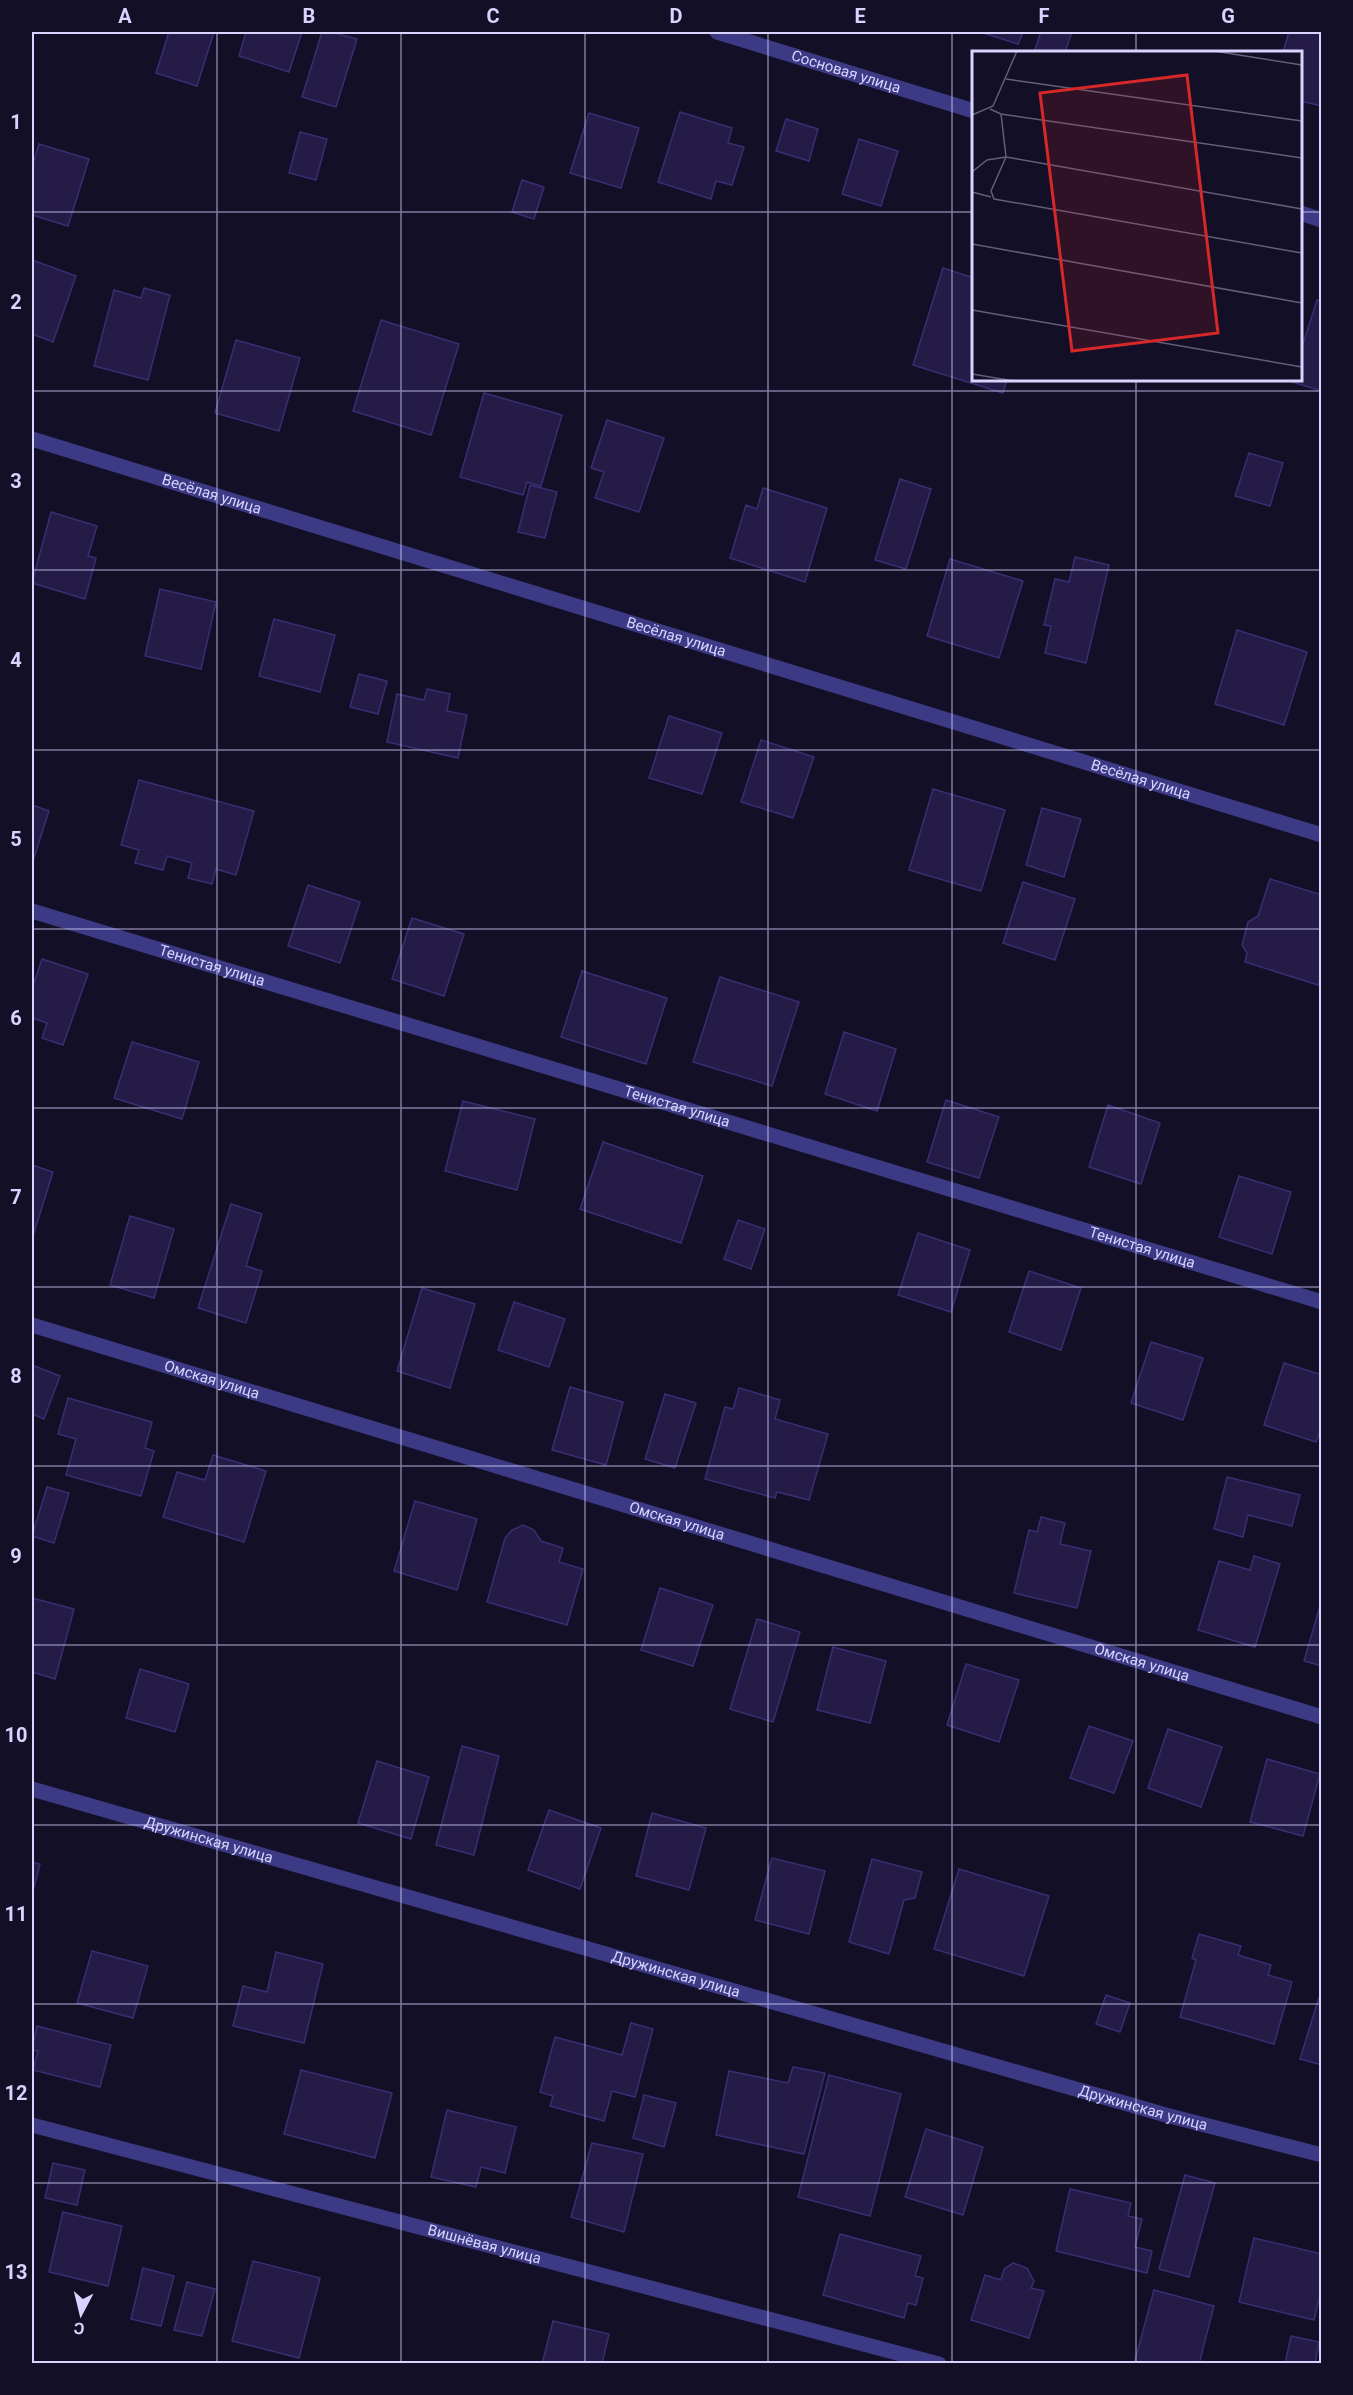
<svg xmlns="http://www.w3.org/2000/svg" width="1353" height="2395" viewBox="0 0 1353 2395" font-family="Roboto,sans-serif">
<rect width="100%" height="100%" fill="#130f26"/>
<path fill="#241b47" stroke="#3b2d73" stroke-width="1.5" d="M169,32H214L197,86L156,73Z
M246,32H302L289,72L239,56Z
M322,32H331L357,39L336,107L302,97Z
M980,32H1023L1018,44Z
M1041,32H1072L1065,52H1034Z
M1289,32H1322V106L1300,101V52H1283Z
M680,112L732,128L728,143L744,147L732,185L716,181L711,199L658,182Z
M589,113L639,128L621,188L570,173Z
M786,119L818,129L809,161L776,151Z
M300,132L327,139L316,180L289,173Z
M859,139L898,151L881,206L842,194Z
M39,144L89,159L68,226L32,215V167Z
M522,180L544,187L534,219L512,212Z
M32,260L76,276L53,342L32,334Z
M943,268L974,278V380H1007L1003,393L913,365Z
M144,288L170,295L148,380L94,366L114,290L141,298Z
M1317,300L1322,301V391L1292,382V380H1300V353Z
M381,320L459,344L431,435L353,411Z
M236,340L300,358L279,431L215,413Z
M484,393L562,415L541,486L527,482L523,495L460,477Z
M607,420L664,438L639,512L595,498L604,472L591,468Z
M1249,453L1283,463L1270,506L1235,496Z
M900,479L931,489L906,569L875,560Z
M530,485L557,492L545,538L518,532Z
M763,488L827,508L805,582L730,558L746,505L757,509Z
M51,512L97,526L88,556L96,558L85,599L32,583Z
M1075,557L1109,565L1086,663L1045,653L1051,626L1044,625L1055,579L1069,582Z
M950,559L1023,581L999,658L927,636Z
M160,589L216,602L201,669L145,656Z
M274,619L335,635L320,692L259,676Z
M1237,630L1307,652L1284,725L1215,704Z
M359,674L387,681L378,714L350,707Z
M427,689L450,694L447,711L467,715L458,758L387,742L397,694L424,700Z
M669,716L722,733L702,794L649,778Z
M761,740L814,757L793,818L741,802Z
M139,780L254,811L236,875L216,869L212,884L188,878L192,863L167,856L163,870L135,863L139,850L121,845Z
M933,789L1005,810L981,891L909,870Z
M32,805L49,811L32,864Z
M1042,808L1081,819L1064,877L1026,865Z
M1270,879L1322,895V974L1318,985L1245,962L1247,953L1242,945L1248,922L1258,916Z
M1023,882L1075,899L1055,960L1003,943Z
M308,885L360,902L340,963L288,946Z
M412,918L464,934L444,996L392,979Z
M42,959L88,974L63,1045L42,1038L47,1023L32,1018V989Z
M582,971L667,998L646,1064L561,1037Z
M720,977L799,1002L772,1086L693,1062Z
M844,1032L896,1049L877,1111L825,1094Z
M132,1042L199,1062L182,1119L114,1098Z
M946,1100L999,1117L979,1178L927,1162Z
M463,1101L535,1119L517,1190L445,1171Z
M1108,1105L1160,1123L1141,1184L1089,1167Z
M603,1142L703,1176L681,1243L580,1209Z
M32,1165L53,1172L32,1239Z
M1239,1176L1291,1192L1272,1254L1219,1237Z
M231,1204L262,1214L246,1266L262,1271L246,1323L198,1308Z
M130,1216L174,1229L154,1298L110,1285Z
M738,1220L765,1229L751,1269L724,1259Z
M918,1233L970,1250L951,1312L898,1295Z
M1029,1271L1081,1288L1061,1350L1009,1332Z
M422,1288L475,1304L450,1388L397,1371Z
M514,1302L565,1319L549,1367L498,1350Z
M1151,1342L1203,1358L1183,1420L1131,1403Z
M1284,1363L1322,1375V1425L1316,1442L1264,1425Z
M32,1365L60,1376L44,1419L32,1414Z
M570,1387L623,1402L606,1465L552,1450Z
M739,1388L780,1400L775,1419L828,1434L809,1500L777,1492L775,1498L705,1479L725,1407L733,1409Z
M665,1394L696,1403L675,1468L645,1459Z
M68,1398L152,1422L145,1448L154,1451L141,1496L66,1475L76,1439L58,1434Z
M213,1455L266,1471L244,1542L163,1517L177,1472L205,1480Z
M1227,1477L1300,1495L1292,1526L1248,1515L1243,1537L1214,1529Z
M47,1487L69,1493L54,1543L32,1536Z
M415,1501L477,1519L457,1590L394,1571Z
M1041,1517L1065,1523L1060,1544L1091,1551L1077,1608L1014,1593L1029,1530L1037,1532Z
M523,1525L534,1530L541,1541L563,1548L559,1562L583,1569L567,1625L487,1602L505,1538L512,1530Z
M1254,1556L1280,1564L1255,1647L1198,1630L1219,1561L1250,1570Z
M660,1588L713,1605L693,1666L641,1650Z
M32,1598L74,1609L55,1679L32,1672Z
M1321,1602H1322V1666L1304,1661Z
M757,1619L800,1632L773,1722L730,1709Z
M833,1647L886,1661L870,1723L817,1710Z
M966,1664L1019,1680L999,1742L947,1725Z
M140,1669L189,1684L175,1732L126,1718Z
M1089,1726L1133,1741L1114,1793L1070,1778Z
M1168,1729L1222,1747L1201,1807L1148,1788Z
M462,1746L499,1756L474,1855L436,1845Z
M1267,1759L1320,1774L1303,1836L1250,1822Z
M377,1761L429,1777L411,1839L358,1823Z
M549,1810L601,1828L580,1889L528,1870Z
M652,1813L706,1828L689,1890L636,1876Z
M772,1858L825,1871L809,1934L755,1920Z
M872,1859L922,1872L915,1898L904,1900L889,1954L849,1942Z
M32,1862L40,1864L32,1895Z
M959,1869L1049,1896L1024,1976L934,1949Z
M1199,1934L1241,1946L1238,1955L1271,1965L1268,1975L1292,1982L1274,2044L1180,2017L1196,1960L1192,1958Z
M92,1951L148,1966L133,2018L77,2003Z
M276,1952L323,1964L304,2043L233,2026L243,1986L267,1992Z
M1106,1995L1130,2003L1120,2032L1096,2024Z
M1319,1997L1322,1998V2065L1300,2059Z
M631,2023L653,2029L635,2097L612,2091L604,2121L550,2106L553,2096L540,2092L555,2037L622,2055Z
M37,2026L111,2045L100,2087L33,2070L38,2051L32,2050Z
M793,2067L825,2073L804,2154L716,2135L729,2071L788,2083Z
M301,2070L392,2093L375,2158L284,2134Z
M829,2075L901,2094L870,2216L798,2197Z
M644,2095L676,2103L664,2147L633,2138Z
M447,2110L516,2127L505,2173L481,2167L476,2187L431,2177Z
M926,2129L983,2147L963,2215L905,2197Z
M592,2143L643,2154L624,2232L571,2217Z
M53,2163L85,2170L77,2205L45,2198Z
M1185,2175L1215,2183L1189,2277L1159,2269Z
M1070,2189L1131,2203L1128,2216L1142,2219L1135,2247L1152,2251L1147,2273L1056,2251Z
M63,2212L122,2226L108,2286L49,2272Z
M840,2234L921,2256L915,2276L923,2278L916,2305L908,2303L904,2318L823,2295Z
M1254,2238L1322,2254V2286L1314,2320L1239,2302Z
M253,2261L320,2278L299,2358L232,2341Z
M1013,2263L1027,2268L1034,2281L1031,2288L1044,2291L1029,2338L971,2320L985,2275L1001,2280L1004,2269Z
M143,2268L174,2276L161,2326L131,2319Z
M187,2282L215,2289L202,2336L174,2330Z
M1154,2290L1214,2306L1199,2364H1134Z
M553,2321L609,2334L602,2364H542Z
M1291,2336L1319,2342L1315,2364H1285Z"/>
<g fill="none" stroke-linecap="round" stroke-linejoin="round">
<g stroke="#3d3a85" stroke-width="15">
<path id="s1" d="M717,32L974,111"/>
<path d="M1300,213L1322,220"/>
<path id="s2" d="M32,439L1322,835"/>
<path id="s3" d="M32,911L1322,1302"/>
<path id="s4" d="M32,1325L1322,1717"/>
<path id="s5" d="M32,1789L1166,2115L1322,2155"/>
<path id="s6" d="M32,2125L939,2364"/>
</g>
</g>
<path fill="none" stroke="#d9d4ff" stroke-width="1.5" stroke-opacity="0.55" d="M217,32V2364M401,32V2364M585,32V2364M768,32V2364M952,32V2364M1136,32V52M32,212H974M1300,212H1322M1136,380V2364M32,391H1322M32,570H1322M32,750H1322M32,929H1322M32,1108H1322M32,1287H1322M32,1466H1322M32,1645H1322M32,1825H1322M32,2004H1322M32,2183H1322"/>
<g text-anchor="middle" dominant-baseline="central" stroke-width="4.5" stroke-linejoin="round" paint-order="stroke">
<g font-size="15" fill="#d9d4ff" stroke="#130f26">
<text stroke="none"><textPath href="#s1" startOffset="135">Сосновая улица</textPath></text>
<text stroke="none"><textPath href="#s2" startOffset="188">Весёлая улица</textPath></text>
<text stroke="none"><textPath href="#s2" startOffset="674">Весёлая улица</textPath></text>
<text stroke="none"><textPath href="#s2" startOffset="1160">Весёлая улица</textPath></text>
<text stroke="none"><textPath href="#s3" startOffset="188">Тенистая улица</textPath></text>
<text stroke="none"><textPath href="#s3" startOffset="674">Тенистая улица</textPath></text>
<text stroke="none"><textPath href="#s3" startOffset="1160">Тенистая улица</textPath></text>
<text stroke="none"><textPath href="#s4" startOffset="188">Омская улица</textPath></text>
<text stroke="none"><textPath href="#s4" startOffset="674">Омская улица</textPath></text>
<text stroke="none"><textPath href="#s4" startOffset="1160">Омская улица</textPath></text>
<text stroke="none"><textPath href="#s5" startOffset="184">Дружинская улица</textPath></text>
<text stroke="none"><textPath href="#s5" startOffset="670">Дружинская улица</textPath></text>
<text stroke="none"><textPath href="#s5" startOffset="1156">Дружинская улица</textPath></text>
<text stroke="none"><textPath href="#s6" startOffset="468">Вишнёвая улица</textPath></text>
</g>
</g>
<g transform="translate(972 51)">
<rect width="330" height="330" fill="#130f26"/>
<path fill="none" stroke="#625e7d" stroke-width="1.5" d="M242,0L330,14M34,28L330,70M18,58L29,63L330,107M29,63L34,106L19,140L22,148L330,202M0,64L21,55L45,0M0,121L15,109L34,106L330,158M0,141L19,146M0,193L330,252M0,259L330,316M0,323L42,330"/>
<path fill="#d62828" fill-opacity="0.15" stroke="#d62828" stroke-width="3" d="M215,24L246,282L100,300L68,42Z"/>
<rect width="330" height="330" fill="none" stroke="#d9d4ff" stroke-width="3"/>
</g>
<rect width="1353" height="2395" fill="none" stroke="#130f26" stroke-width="66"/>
<g transform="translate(81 2314) rotate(187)" stroke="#130f26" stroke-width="4.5" paint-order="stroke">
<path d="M0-4.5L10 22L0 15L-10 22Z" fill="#d9d4ff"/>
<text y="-9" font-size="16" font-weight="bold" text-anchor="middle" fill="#d9d4ff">С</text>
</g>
<rect x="33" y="33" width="1287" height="2329" fill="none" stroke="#d9d4ff" stroke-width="2"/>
<g font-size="20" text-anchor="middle" font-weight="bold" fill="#d9d4ff">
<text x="125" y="23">A</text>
<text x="309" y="23">B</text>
<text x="493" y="23">C</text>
<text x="676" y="23">D</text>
<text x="860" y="23">E</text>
<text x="1044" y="23">F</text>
<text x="1228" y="23">G</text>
<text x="16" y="129">1</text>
<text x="16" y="309">2</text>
<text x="16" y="488">3</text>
<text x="16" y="667">4</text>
<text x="16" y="846">5</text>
<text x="16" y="1025">6</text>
<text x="16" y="1204">7</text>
<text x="16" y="1383">8</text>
<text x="16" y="1563">9</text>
<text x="16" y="1742">10</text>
<text x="16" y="1921">11</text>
<text x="16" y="2100">12</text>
<text x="16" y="2279">13</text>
</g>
</svg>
